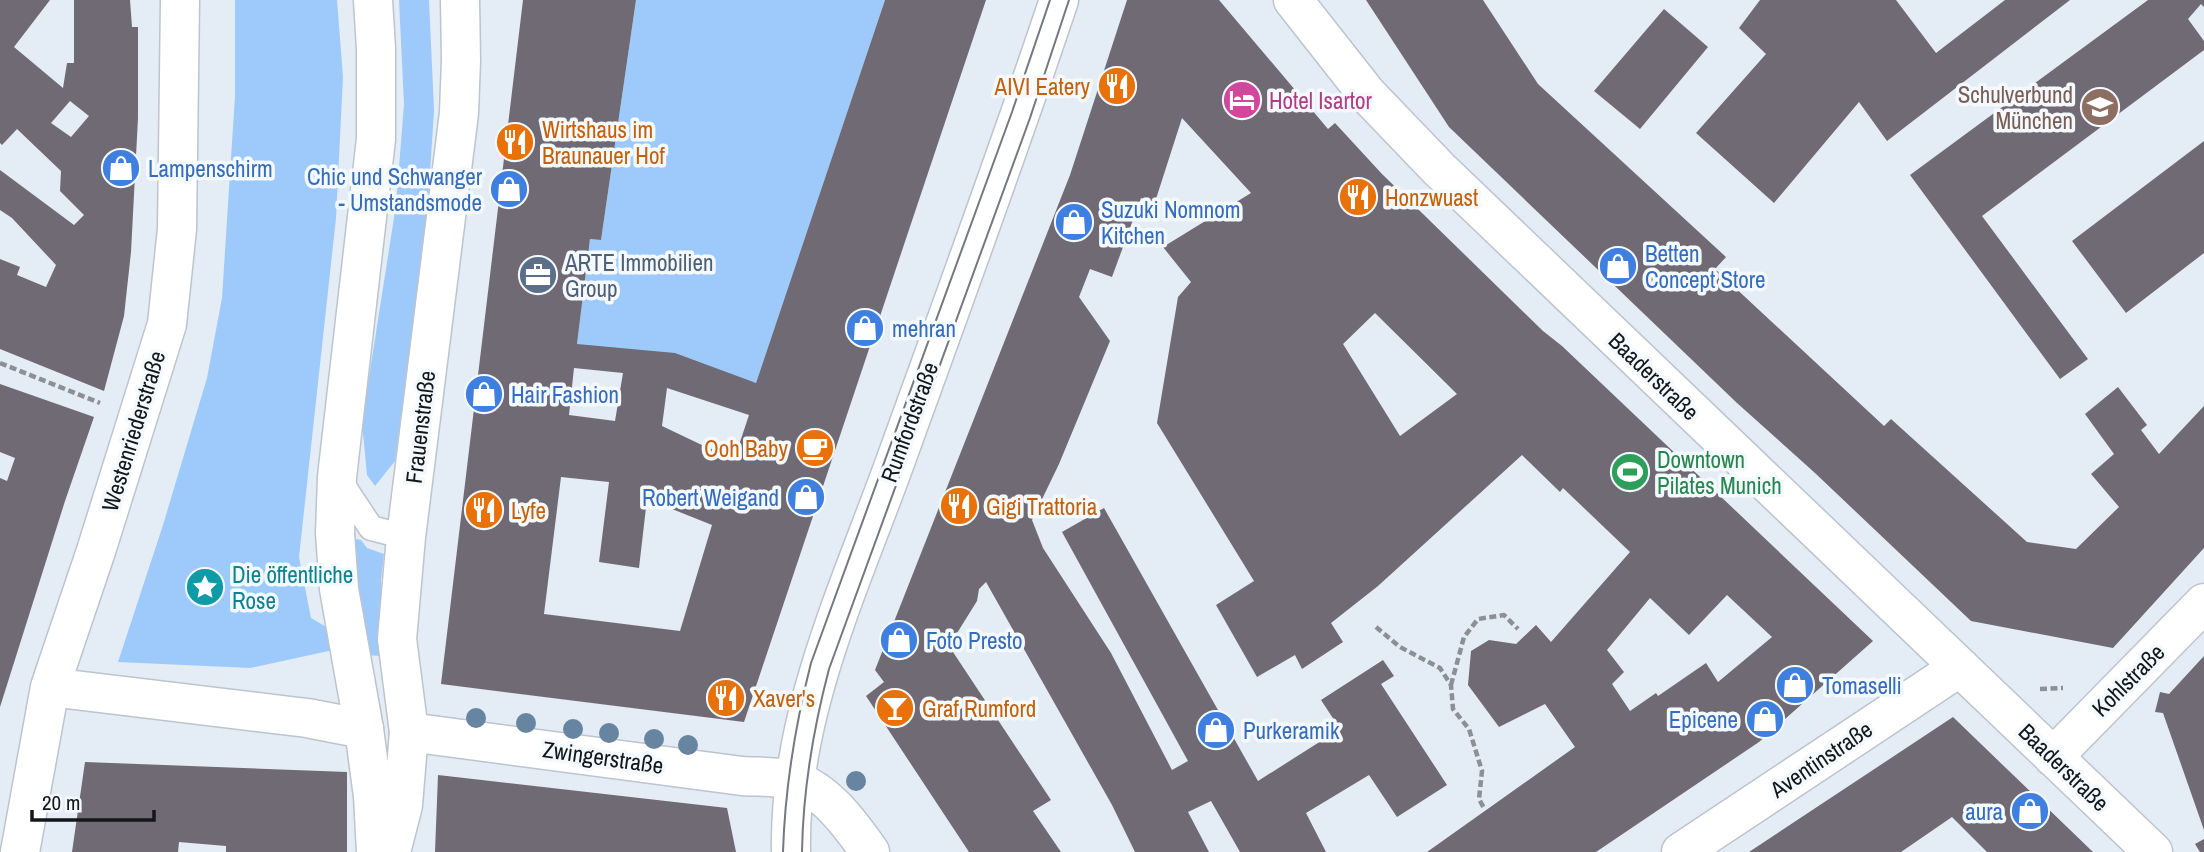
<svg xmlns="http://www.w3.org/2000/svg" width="2204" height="852" viewBox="0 0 2204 852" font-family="'Archivo Narrow',sans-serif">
<rect width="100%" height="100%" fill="#e4ecf5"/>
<path fill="#9dcafb" d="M235,0H337L343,77L336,218L299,557L311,618L328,628L333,650L250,668L118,662L163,525L207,378L222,298L235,96Z
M399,0H429L434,110L429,189L419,282L395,461L375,486L367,475L362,422L396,205L404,104Z
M636,0H885L756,383L577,344L590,239L601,240Z
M356,539L361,540L367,548L384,554L381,580L382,656L364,655L353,543Z"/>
<path fill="#6f6a73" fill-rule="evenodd" d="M0,0H50L14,47L63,88L67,63H74V0H130L132,27H138V118L131,252L124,316L104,391L0,349V259L20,267L17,275L46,287L56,265L12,218L0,210V170L74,225L84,215L60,191L61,171L17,129L2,145L0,143ZM70,101L89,116L71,137L51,123Z
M523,0H636L601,240L590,239L577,344L675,353L756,383L885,0H986L744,722L441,684ZM574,368L623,373L615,421L569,415ZM667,388L749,415L735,457L706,447L662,426ZM561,477L609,482L599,562L639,568L647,499L712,525L680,631L544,614Z
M1127,0H1219L1328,129L1335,123L1382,174L1543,331L1562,346L1873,641L1759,742L1596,852H1427L1575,747L1545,704L1499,727L1468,685L1471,651L1489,640L1516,644L1536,625L1551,642L1630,552L1563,488L1560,492L1522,455L1378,586L1331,623L1343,642L1302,669L1295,655L1257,677L1216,605L1254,581L1157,423L1178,297L1191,282L1163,247L1251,193L1182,118L1155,202L1141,198L1112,277L1090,269L1079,297L1110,341L1059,464L1032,520L1043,548L1111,653L1172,770L1188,761L1062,532L1104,508L1258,781L1340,729L1321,700L1383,660L1394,676L1381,684L1447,785L1397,817L1369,775L1306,813L1326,852H1240L1211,801L1188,812L1209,852H1135L1112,805L986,582L979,589L977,601L949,646L1051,800L1033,811L1061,852H969L866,696L884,682L875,670L1070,175ZM1375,313L1457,394L1400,436L1343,344ZM1727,595L1772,637L1718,682L1706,663L1658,696L1656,693L1630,711L1612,684L1624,672L1607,650L1650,598L1689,635Z
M1366,0H1483L1538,84L1726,257L1715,269L1884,426L1891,419L2027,542L2076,549L2119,507L2091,474L2114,454L2085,414L2118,387L2147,425L2141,430L2159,454L2204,406V548L2113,648L1971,621L1815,473L1737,403L1449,127Z
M1760,0H1896L1936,53L2005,0H2070L1887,141L1859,102L1774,203L1696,133L1766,54L1739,28Z
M2148,0H2204V7L2201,4L2188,19L2204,41V50L1982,216L2088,359L2060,379L1910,175Z
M1664,9L1708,47L1640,129L1594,91Z
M2204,141V253L2126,313L2072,241Z
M0,384L94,417L65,501L0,707V478L7,481L15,458L0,452Z
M2204,656V830L2163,713L2155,712L2160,692L2169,694Z
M1953,717L2093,852H1987L1952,817L1901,852H1749Z
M85,762L347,772V852H226V846L179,842L178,852H72Z
M438,775L727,808L736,852H435Z
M2204,839V852H2200L2195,844Z"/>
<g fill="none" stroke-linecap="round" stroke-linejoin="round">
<g stroke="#bcc4cd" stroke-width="27">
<path id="service" d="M338,478L371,528L406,537"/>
</g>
<g stroke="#bcc4cd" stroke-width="41">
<path id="minor" d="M1293,0L1367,94L1439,169L2153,852
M50,687L307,718L364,729
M409,732L742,776C757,777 772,776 786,779C822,784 851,825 870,852
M2053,757L2204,603
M20,852L50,687L96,551L167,324L177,229L180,0
M791,852C788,717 849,589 894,465C950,310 1007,156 1059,0
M1681,852L1960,667"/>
</g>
<g stroke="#bcc4cd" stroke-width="41">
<path id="secondary" d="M373,0L376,49V139L337,477L335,533L339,589L364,729L373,796L376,852
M391,852L403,805L409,732L397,639L406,537L459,113L461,60L460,0"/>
</g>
<path stroke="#8b9097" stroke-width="4.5" stroke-dasharray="7 3.5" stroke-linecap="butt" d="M0,363L100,403
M1376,627L1400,647L1440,668L1451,685L1453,709L1469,729L1482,771L1479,799L1485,810
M1451,685L1464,637L1478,619L1504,615L1518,629
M2040,689L2063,688"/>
<use href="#service" stroke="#fff" stroke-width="24"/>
<use href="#minor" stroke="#fff" stroke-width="38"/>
<use href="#secondary" stroke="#fff" stroke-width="38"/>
<path stroke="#74797f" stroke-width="2" d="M783,852C785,787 795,726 811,663L1012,112L1050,0
M802,852C803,789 813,730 829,669L1030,118L1069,0"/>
</g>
<g fill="#6784a0">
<circle cx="476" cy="718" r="10"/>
<circle cx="526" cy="723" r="10"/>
<circle cx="573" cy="729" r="10"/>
<circle cx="609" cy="733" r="10"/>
<circle cx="654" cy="739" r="10"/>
<circle cx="688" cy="745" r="10"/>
<circle cx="856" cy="781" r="10"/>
</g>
<defs>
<g id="restaurant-disc" transform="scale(2.0125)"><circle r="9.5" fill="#e8710a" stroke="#f4f9fe"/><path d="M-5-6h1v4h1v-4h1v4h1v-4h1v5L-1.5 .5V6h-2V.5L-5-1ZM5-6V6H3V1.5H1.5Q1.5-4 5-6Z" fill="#fff"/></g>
<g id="hotel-disc" transform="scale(2.0125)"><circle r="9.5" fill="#d1479c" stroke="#f4f9fe"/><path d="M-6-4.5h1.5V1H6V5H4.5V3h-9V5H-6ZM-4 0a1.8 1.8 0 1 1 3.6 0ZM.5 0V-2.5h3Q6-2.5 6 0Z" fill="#fff"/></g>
<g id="school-disc" transform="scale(2.0125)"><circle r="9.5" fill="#8d6e63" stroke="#f4f9fe"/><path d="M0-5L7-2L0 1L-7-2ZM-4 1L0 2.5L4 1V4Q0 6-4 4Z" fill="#fff"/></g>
<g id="shop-disc" transform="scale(2.0125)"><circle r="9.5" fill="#3f7fe0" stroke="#f4f9fe"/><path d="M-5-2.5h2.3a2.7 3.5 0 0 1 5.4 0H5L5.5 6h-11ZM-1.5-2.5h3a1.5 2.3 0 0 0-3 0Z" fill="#fff"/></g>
<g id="office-disc" transform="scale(2.0125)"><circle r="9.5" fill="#5c6f8a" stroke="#f4f9fe"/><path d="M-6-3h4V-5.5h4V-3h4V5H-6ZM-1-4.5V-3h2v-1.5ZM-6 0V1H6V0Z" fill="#fff"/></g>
<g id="cafe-disc" transform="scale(2.0125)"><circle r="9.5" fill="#e8710a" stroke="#f4f9fe"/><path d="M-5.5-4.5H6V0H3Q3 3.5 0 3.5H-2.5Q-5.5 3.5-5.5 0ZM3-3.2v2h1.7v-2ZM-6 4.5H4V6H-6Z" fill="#fff"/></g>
<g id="stadium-disc" transform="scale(2.0125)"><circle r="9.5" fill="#2e9e5b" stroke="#f4f9fe"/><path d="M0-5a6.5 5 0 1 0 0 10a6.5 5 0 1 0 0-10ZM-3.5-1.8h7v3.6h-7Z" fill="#fff"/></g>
<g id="sight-disc" transform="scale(2.0125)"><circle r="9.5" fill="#0f9aa8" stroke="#f4f9fe"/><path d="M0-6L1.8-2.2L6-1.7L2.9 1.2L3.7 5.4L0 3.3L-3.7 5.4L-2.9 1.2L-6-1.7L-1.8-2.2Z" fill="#fff"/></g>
<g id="bar-disc" transform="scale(2.0125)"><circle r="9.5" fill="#e8710a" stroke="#f4f9fe"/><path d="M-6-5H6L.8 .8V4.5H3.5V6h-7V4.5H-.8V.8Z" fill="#fff"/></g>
</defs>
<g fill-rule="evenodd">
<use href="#restaurant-disc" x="1117" y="86"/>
<use href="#hotel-disc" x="1242" y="100"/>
<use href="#school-disc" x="2100" y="107"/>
<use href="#restaurant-disc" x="515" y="142"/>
<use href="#shop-disc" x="121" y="168"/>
<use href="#shop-disc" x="509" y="189"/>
<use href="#restaurant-disc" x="1358" y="197"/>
<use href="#shop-disc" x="1074" y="222"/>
<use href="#shop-disc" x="1618" y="266"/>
<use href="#office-disc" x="538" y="275"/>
<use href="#shop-disc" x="865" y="328"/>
<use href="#shop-disc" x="484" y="394"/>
<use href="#cafe-disc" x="815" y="448"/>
<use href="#stadium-disc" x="1630" y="472"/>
<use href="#shop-disc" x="806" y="497"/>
<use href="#restaurant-disc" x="959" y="506"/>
<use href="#restaurant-disc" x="484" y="510"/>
<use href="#sight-disc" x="205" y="587"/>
<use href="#shop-disc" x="899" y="640"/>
<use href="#shop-disc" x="1795" y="685"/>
<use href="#restaurant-disc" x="726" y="698"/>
<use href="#bar-disc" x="895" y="708"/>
<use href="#shop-disc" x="1765" y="719"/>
<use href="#shop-disc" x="1216" y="730"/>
<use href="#shop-disc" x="2030" y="811"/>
</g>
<g text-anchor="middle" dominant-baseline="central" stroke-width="7" stroke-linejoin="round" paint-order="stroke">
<g font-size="23" fill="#c56008" stroke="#f4f9fe" text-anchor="start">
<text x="1090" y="86" text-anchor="end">AIVI Eatery</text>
<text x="542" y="129">Wirtshaus im<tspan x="542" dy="26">Braunauer Hof</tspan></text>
<text x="1385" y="197">Honzwuast</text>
<text x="788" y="448" text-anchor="end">Ooh Baby</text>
<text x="986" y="506">Gigi Trattoria</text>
<text x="511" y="510">Lyfe</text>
<text x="753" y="698">Xaver's</text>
<text x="922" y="708">Graf Rumford</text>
</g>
<g font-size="23" fill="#785e54" stroke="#f4f9fe" text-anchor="end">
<text x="2073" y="94">Schulverbund<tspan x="2073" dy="26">München</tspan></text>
</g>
<g font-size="23" fill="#b23c85" stroke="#f4f9fe" text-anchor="start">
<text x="1269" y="100">Hotel Isartor</text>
</g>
<g font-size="23" fill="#366cbe" stroke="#f4f9fe" text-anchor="start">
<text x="148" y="168">Lampenschirm</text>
<text x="482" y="176" text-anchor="end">Chic und Schwanger<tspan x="482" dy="26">- Umstandsmode</tspan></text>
<text x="1101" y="209">Suzuki Nomnom<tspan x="1101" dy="26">Kitchen</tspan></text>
<text x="1645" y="253">Betten<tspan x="1645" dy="26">Concept Store</tspan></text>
<text x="892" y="328">mehran</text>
<text x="511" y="394">Hair Fashion</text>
<text x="779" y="497" text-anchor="end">Robert Weigand</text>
<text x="926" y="640">Foto Presto</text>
<text x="1822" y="685">Tomaselli</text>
<text x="1738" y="719" text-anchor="end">Epicene</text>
<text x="1243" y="730">Purkeramik</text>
<text x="2003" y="811" text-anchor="end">aura</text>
</g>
<g font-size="23" fill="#4e5e75" stroke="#f4f9fe" text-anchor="start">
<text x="565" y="262">ARTE Immobilien<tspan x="565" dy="26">Group</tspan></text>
</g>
<g font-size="23" fill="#14171a" stroke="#f4f9fe">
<text transform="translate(1654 376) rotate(44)">Baaderstraße</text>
<text transform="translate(909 422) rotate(-70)">Rumfordstraße</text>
<text transform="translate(420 427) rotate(-83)">Frauenstraße</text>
<text transform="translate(133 431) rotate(-73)">Westenriederstraße</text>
<text transform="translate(2128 680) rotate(-45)">Kohlstraße</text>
<text transform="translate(603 757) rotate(8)">Zwingerstraße</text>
<text transform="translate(1821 759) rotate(-34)">Aventinstraße</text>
<text transform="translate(2064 767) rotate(44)">Baaderstraße</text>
</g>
<g font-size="23" fill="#27864d" stroke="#f4f9fe" text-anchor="start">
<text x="1657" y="459">Downtown<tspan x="1657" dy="26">Pilates Munich</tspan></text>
</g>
<g font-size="23" fill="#0d838f" stroke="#f4f9fe" text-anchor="start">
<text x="232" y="574">Die öffentliche<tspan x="232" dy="26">Rose</tspan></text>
</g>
</g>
<path d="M32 810v10h122v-10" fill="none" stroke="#14171a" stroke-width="3.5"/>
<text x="42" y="810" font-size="21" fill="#14171a" stroke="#f4f9fe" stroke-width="5" paint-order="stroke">20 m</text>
</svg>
